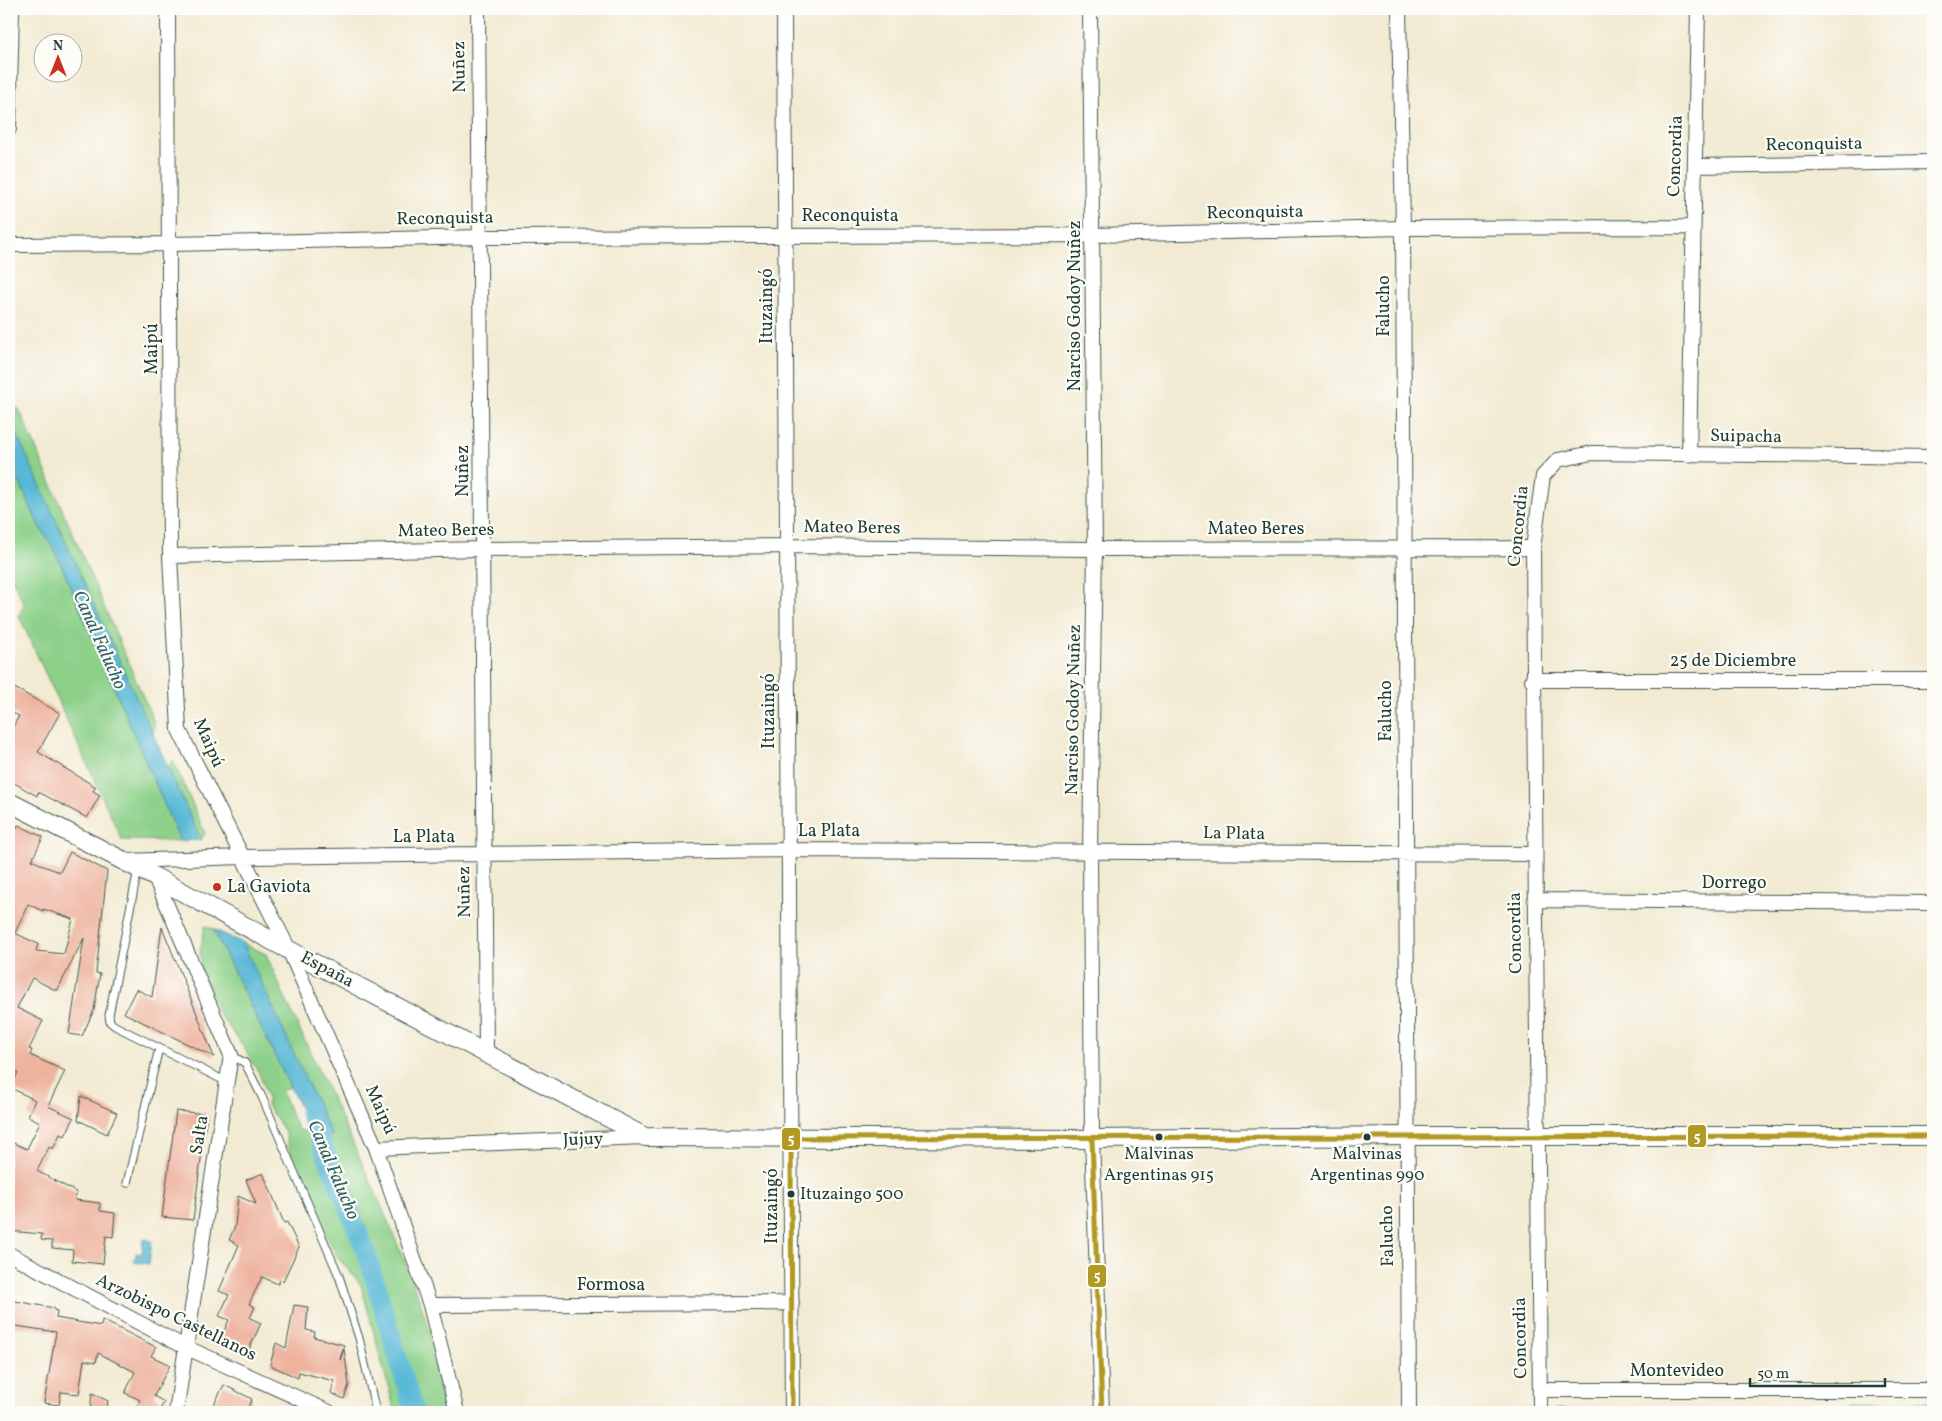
<svg xmlns="http://www.w3.org/2000/svg" width="1942" height="1421" viewBox="0 0 1942 1421" font-family="Vollkorn,serif">
<rect width="100%" height="100%" fill="#fdfcf7"/>
<filter id="ink" filterUnits="userSpaceOnUse"><feTurbulence type="fractalNoise" baseFrequency=".02" numOctaves="2"/><feDisplacementMap in="SourceGraphic" scale="10" xChannelSelector="R" yChannelSelector="G"/><feConvolveMatrix kernelMatrix="1 2 1 2 8 2 1 2 1" color-interpolation-filters="sRGB"/></filter>
<filter id="wash" filterUnits="userSpaceOnUse"><feTurbulence type="fractalNoise" baseFrequency=".0096" numOctaves="4" result="noise"/><feDisplacementMap in="SourceGraphic" scale="20" xChannelSelector="R" yChannelSelector="G"/><feGaussianBlur stdDeviation="1.12" result="paint"/><feColorMatrix in="noise" values="0 0 0 0 0 0 0 0 0 0 0 0 0 0 0 0 0 1.4 0 .05"/><feComposite in="paint" operator="in"/></filter>
<g filter="url(#wash)">
<rect width="100%" height="100%" fill="#f2ead2"/>
<path fill="#8cd089" stroke="#56865e" d="M9,403L19,409L154,722L153,736L9,417Z
M9,458L39,526L55,551L180,841L122,840L19,616L24,604L9,573Z
M173,760L205,833L201,840L168,767Z
M205,926L213,929L290,1087L281,1091L298,1130L331,1135L243,943L266,954C322,1086 393,1212 436,1349C442,1369 445,1391 450,1412H395L361,1285L339,1259L324,1232L290,1153L284,1130L267,1106V1096L259,1073L239,1040L219,1015L201,972L200,951Z
M1852,1402H1933V1412H1852Z
M1555,1409L1665,1410V1412H1555Z"/>
<path fill="#58b8d7" stroke="#3c7a86" d="M9,417L201,840L180,841L55,551L39,526L9,458Z
M213,929L243,943L332,1136L313,1134Z
M143,1239L152,1241L149,1264L134,1262L136,1253L142,1254Z"/>
<g fill="none" stroke-linecap="round" stroke-linejoin="round">
<path stroke="#58b8d7" stroke-width="19" d="M309,1113L366,1251L414,1412"/>
</g>
<g id="blocks">
<path fill="#eeb39f" fill-rule="evenodd" d="M9,685L60,713L38,752L96,787L93,791L100,795L87,818L46,796L38,792L37,796L9,780V734L19,716L9,711Z
M9,824L17,828L18,825L43,837L32,860L46,867L60,872L70,852L107,871L96,973L100,974L94,1010L82,1036L69,1034L84,938L57,991L32,978L17,1008L43,1021L29,1049L32,1050L30,1055L65,1071L48,1106L74,1118L65,1136L60,1134L53,1149L49,1147L37,1171L76,1192L75,1200L100,1203V1211L115,1213L113,1237L106,1236L103,1264L72,1261L73,1250L52,1248V1241L41,1240L42,1234L9,1231V1141L27,1149L40,1122L28,1116L35,1100L11,1088L18,1072H9ZM28,904L43,911V909L73,919L64,954L36,951L38,944L15,933Z
M162,927L179,969L214,1057L124,1013L136,989L152,997Z
M81,1096L117,1113L107,1134L78,1120Z
M176,1111L207,1114L193,1220L162,1217Z
M263,1173L284,1223L287,1222L299,1247L283,1281L280,1280L278,1284L262,1277L249,1304L255,1307L250,1318L261,1323L247,1354L219,1342L229,1320L219,1316L229,1295L219,1291L239,1245L229,1240L235,1226L238,1196L256,1204L246,1180Z
M9,1300L54,1308V1310L57,1311L56,1318L101,1326L102,1320L156,1347L151,1356L170,1365L154,1396L164,1402L159,1412H134L140,1400L125,1393L135,1372L98,1353L96,1362L84,1360L79,1394L61,1392L59,1405L44,1403L56,1332L9,1325Z
M294,1305L308,1307L306,1330L315,1332L314,1337L344,1345L340,1360L344,1349L349,1385L344,1399L331,1393L334,1381L299,1372L298,1378L270,1365L276,1343L286,1348Z
M224,1385L252,1399L246,1412H210Z
M92,1393L108,1401L106,1412H90Z"/>
</g>
</g>
<g filter="url(#ink)">
<use href="#blocks" fill-opacity="0" stroke="#3f574c" stroke-width="1"/>
<g fill="none" stroke-linecap="round" stroke-linejoin="round">
<g stroke="#3f574c" stroke-width="9">
<path id="service" d="M138,869L109,1015L110,1022L115,1026L227,1082
M231,1055L245,1063L262,1097L339,1276L359,1338L376,1412
M127,1183L159,1048"/>
</g>
<g stroke="#3f574c" stroke-width="16">
<path id="minor" d="M168,9L170,556L179,730L289,950L376,1148L430,1305L457,1412
M478,9L486,1054
M784,9L792,1412
M1090,9L1095,549L1090,852L1092,1139L1102,1412
M1399,9L1403,228L1409,1412
M9,129L12,9
M1695,166L1933,162
M9,245L171,244L481,237L1094,235L1403,228L1692,227
M1689,455L1698,9
M170,556L482,549L787,546L1095,549L1533,548
M1532,680H1933
M125,861L243,857L789,850L1534,854
M155,877L231,1055L176,1412
M1535,900L1933,903
M376,1148L645,1137
M9,1254L185,1347L329,1412
M430,1305L792,1303
M1541,1390H1933
M1540,1412L1533,548L1543,476L1558,460L1592,453L1933,457"/>
</g>
<g stroke="#3f574c" stroke-width="20">
<path id="tertiary" d="M9,802L155,877L289,950L645,1137L1092,1139L1406,1136H1933"/>
</g>
<use href="#service" stroke="#fff" stroke-width="7"/>
<use href="#minor" stroke="#fff" stroke-width="14"/>
<use href="#tertiary" stroke="#fff" stroke-width="18"/>
<g stroke="#fdfcf7" stroke-width="9">
<path id="bus-1" d="M1092,1139L1102,1412
M792,1412L791,1138L1933,1136"/>
</g>
<use href="#bus-1" stroke="#b19922" stroke-width="5"/>
</g>
</g>
<circle fill="#c8321e" stroke="#fdfcf7" stroke-width="2" cx="217" cy="887" r="5"/>
<g fill="#1f3d34" stroke="#fdfcf7" stroke-width="2">
<circle cx="1159" cy="1137" r="4.5"/>
<circle cx="1367" cy="1137" r="4.5"/>
<circle cx="791" cy="1194" r="4.5"/>
</g>
<g text-anchor="middle" dominant-baseline="central" stroke-width="4.5" stroke-linejoin="round" paint-order="stroke">
<g font-size="17" fill="#1f3d34" stroke="#fdfcf7">
<text x="1159" y="1154">Malvinas<tspan x="1159" dy="21">Argentinas 915</tspan></text>
<text x="1367" y="1154">Malvinas<tspan x="1367" dy="21">Argentinas 990</tspan></text>
<text x="800" y="1194" text-anchor="start">Ituzaingo 500</text>
</g>
<g font-size="18" fill="#1f3d34" stroke="#fdfcf7">
<text transform="translate(460 67) rotate(-91)">Nuñez</text>
<text transform="translate(1814 145) rotate(-1)">Reconquista</text>
<text transform="translate(1676 156) rotate(-88)">Concordia</text>
<text transform="translate(1255 213) rotate(-1)">Reconquista</text>
<text x="850" y="216">Reconquista</text>
<text transform="translate(445 219) rotate(-1)">Reconquista</text>
<text transform="translate(767 306) rotate(-90)">Ituzaingó</text>
<text transform="translate(1075 306) rotate(-90)">Narciso Godoy Nuñez</text>
<text transform="translate(1384 306) rotate(-90)">Falucho</text>
<text transform="translate(152 349) rotate(-90)">Maipú</text>
<text transform="translate(1746 437) rotate(1)">Suipacha</text>
<text transform="translate(463 471) rotate(-90)">Nuñez</text>
<text transform="translate(1519 526) rotate(-84)">Concordia</text>
<text transform="translate(852 528) rotate(1)">Mateo Beres</text>
<text x="1256" y="529">Mateo Beres</text>
<text transform="translate(446 531) rotate(-1)">Mateo Beres</text>
<text x="1733" y="661">25 de Diciembre</text>
<text transform="translate(1074 710) rotate(-89)">Narciso Godoy Nuñez</text>
<text transform="translate(769 711) rotate(-90)">Ituzaingó</text>
<text transform="translate(1386 711) rotate(-90)">Falucho</text>
<text transform="translate(208 743) rotate(66)">Maipú</text>
<text x="829" y="831">La Plata</text>
<text transform="translate(1234 834) rotate(1)">La Plata</text>
<text x="424" y="837">La Plata</text>
<text x="1734" y="883">Dorrego</text>
<text transform="translate(465 892) rotate(-91)">Nuñez</text>
<text transform="translate(1516 933) rotate(-91)">Concordia</text>
<text transform="translate(327 970) rotate(28)">España</text>
<text transform="translate(380 1110) rotate(66)">Maipú</text>
<text transform="translate(200 1135) rotate(-81)">Salta</text>
<text transform="translate(583 1140) rotate(-2)">Jujuy</text>
<text transform="translate(772 1206) rotate(-90)">Ituzaingó</text>
<text transform="translate(1388 1236) rotate(-91)">Falucho</text>
<text x="611" y="1285">Formosa</text>
<text transform="translate(176 1318) rotate(26)">Arzobispo Castellanos</text>
<text transform="translate(1521 1338) rotate(-91)">Concordia</text>
<text x="1677" y="1371">Montevideo</text>
</g>
<g font-size="18" fill="#1f3d34" stroke="#fdfcf7" text-anchor="start">
<text x="227" y="887">La Gaviota</text>
</g>
<g font-size="19" font-style="italic" fill="#306265" stroke="#fdfcf7">
<text transform="translate(99 640) rotate(66)">Canal Falucho</text>
<text transform="translate(333 1170) rotate(67)">Canal Falucho</text>
</g>
</g>
<g stroke="#fdfcf7" stroke-width="2">
<rect x="1687" y="1124" width="20" height="24" rx="5" fill="#b19922"/>
<rect x="781" y="1127" width="20" height="24" rx="5" fill="#b19922"/>
<rect x="1087" y="1264" width="20" height="24" rx="5" fill="#b19922"/>
</g>
<g font-size="14" text-anchor="middle" font-weight="bold" fill="#fff">
<text x="1697" y="1141">5</text>
<text x="791" y="1143">5</text>
<text x="1097" y="1280">5</text>
</g>
<rect width="1942" height="1421" fill="none" stroke="#fdfcf7" stroke-width="30"/>
<g transform="translate(58 58)"><circle r="24" fill="#fdfcf7" stroke="#a4b0a9"/>
<path d="M0-4L9 19L0 12L-9 19Z" fill="#c8321e"/>
<text y="-8" font-size="14" font-weight="bold" text-anchor="middle" fill="#1f3d34">N</text>
</g>
<path d="M1750 1378v8h135v-8" fill="none" stroke="#1f3d34" stroke-width="2.5"/>
<text x="1757" y="1378" font-size="15" fill="#1f3d34" stroke="#fdfcf7" stroke-width="4" paint-order="stroke">50 m</text>
</svg>
